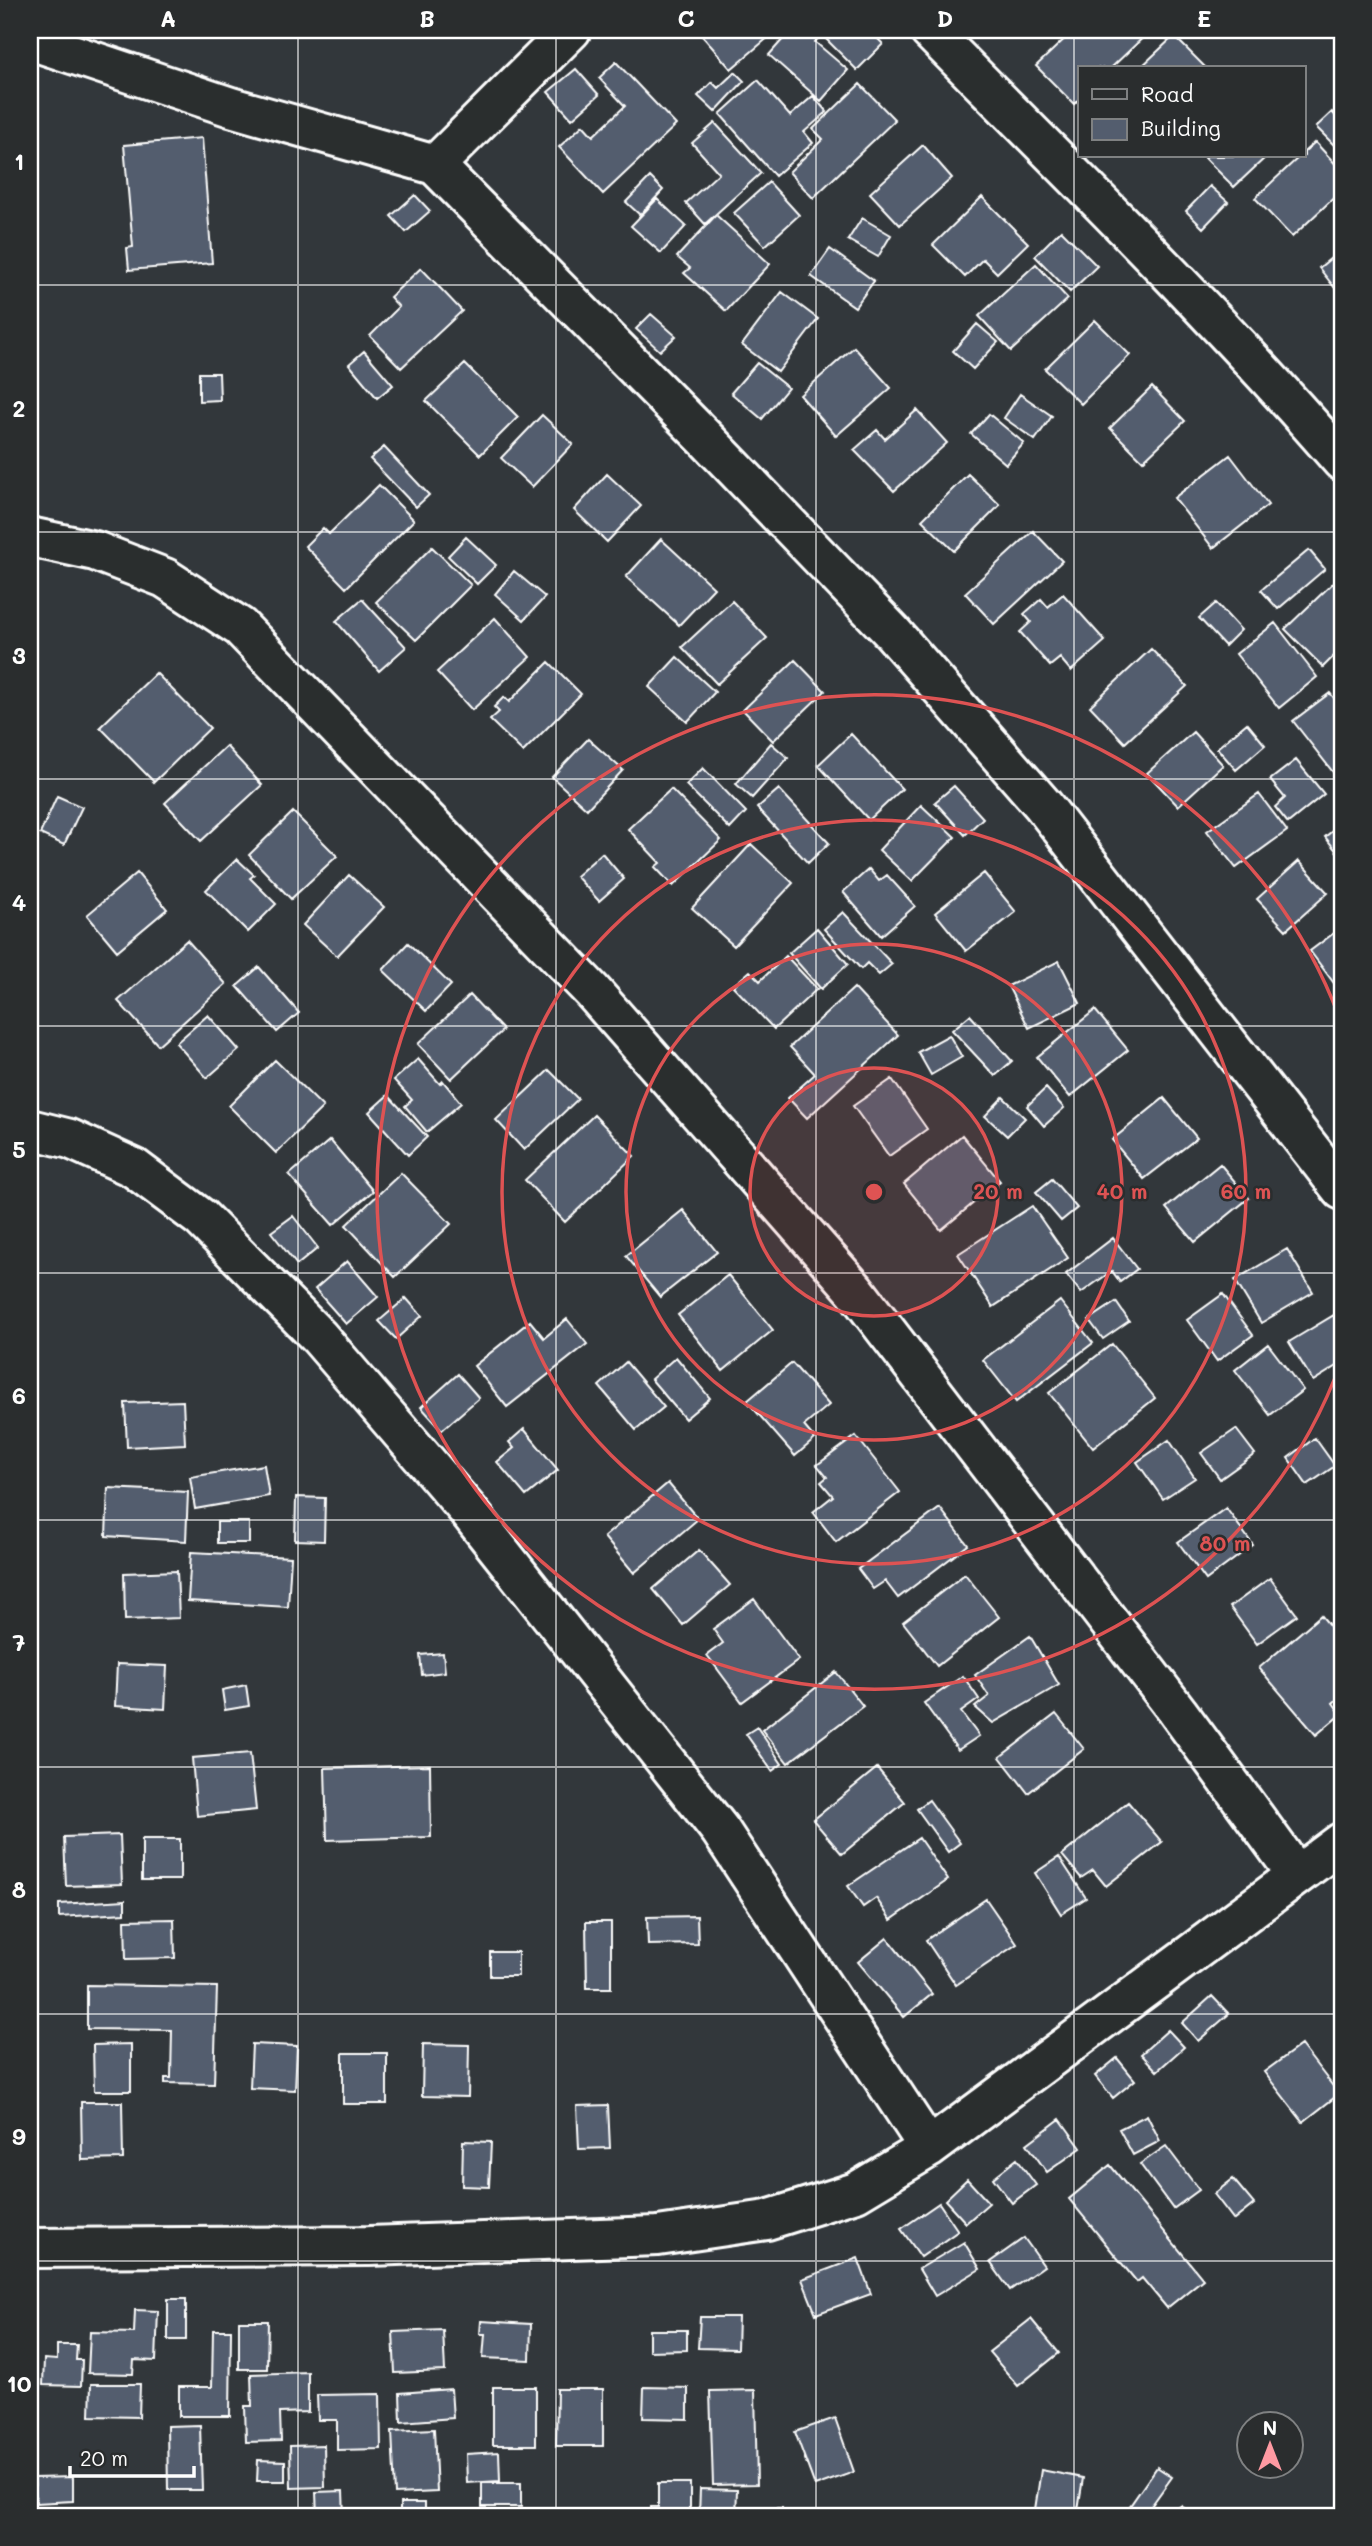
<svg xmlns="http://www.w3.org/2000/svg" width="1372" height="2546" viewBox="0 0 1372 2546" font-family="Mali,sans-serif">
<rect width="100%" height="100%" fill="#32373b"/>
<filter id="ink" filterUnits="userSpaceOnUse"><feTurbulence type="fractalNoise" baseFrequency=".0143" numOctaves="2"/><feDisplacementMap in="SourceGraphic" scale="14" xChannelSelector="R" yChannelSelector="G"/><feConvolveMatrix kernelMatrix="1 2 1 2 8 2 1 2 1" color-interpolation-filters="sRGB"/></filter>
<g filter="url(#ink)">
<path fill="#535d6e" stroke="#fff" stroke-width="2" d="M697,30H777L731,69Z
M791,30H825L815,42L848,70L821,101L769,55Z
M834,30H869L883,44L857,70L825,38Z
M1074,30H1151L1111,68H1080V98L1074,104L1036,66Z
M1174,36L1206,68H1140Z
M616,62L676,125L603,194L559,147L583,125L593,136L625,106L599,78Z
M576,69L599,95L572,119L548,92Z
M735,72L744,81L715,112L698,96L712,82L718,88Z
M758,80L790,116L813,96L827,112L804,132L813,143L775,176L720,114Z
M860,84L895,120L813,198L789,172L823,139L813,129Z
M1332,112L1342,123V153L1316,127Z
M715,123L761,173L705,224L686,203L719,173L692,143Z
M202,138L212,263L129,270L127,248L133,247L124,145Z
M1315,142L1342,171V190L1292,237L1255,198L1300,156H1304V152Z
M923,145L952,178L900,225L870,193Z
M1203,156H1267L1234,187Z
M650,177L663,190L640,215L626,202Z
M769,182L799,215L765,246L734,213Z
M1210,186L1228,202L1203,228L1186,211Z
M415,195L430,211L406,232L391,216Z
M982,197L1028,243L997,273L983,259L965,277L933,245Z
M657,199L686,226L661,253L631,226Z
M716,215L770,264L726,311L684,273L690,268L677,257Z
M862,218L891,235L878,257L848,240Z
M1061,230L1097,266L1070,292L1035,256Z
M830,249L874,281L855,307L811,276Z
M1342,249V297L1319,268Z
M1036,264L1068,299L1011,351L979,316Z
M421,268L462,311L401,368L370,336L399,307L390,297Z
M782,292L818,319L778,372L742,345Z
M651,314L676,336L660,351L636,329Z
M1095,320L1130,355L1081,404L1045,369Z
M977,324L998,342L973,369L953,351Z
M854,347L891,388L836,436L800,395Z
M364,351L393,385L377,398L349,364Z
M757,363L788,388L762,419L731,393Z
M465,364L518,417L480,455L426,401Z
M199,373H219L220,400L199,401Z
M1152,387L1185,421L1143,461L1110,428Z
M1020,394L1052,416L1035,440L1004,418Z
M917,410L947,443L894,491L854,450L877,430L885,439Z
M989,414L1024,443L1006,464L971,434Z
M542,415L573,444L532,487L501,458Z
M384,447L429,495L416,507L370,459Z
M1230,455L1268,505L1213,548L1174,498Z
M607,474L641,506L607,542L574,510Z
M968,474L1000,505L954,551L922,520Z
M379,485L414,520L346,588L305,546L323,528L329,534Z
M1033,531L1062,561L994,624L965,593Z
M466,537L496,565L477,584L448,556Z
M661,539L714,588L679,625L626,577Z
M432,547L471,585L416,640L376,602Z
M1309,550L1325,569L1278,609L1261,590Z
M514,571L545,597L524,620L495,594Z
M1333,583L1342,592V648L1323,667L1285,629Z
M1063,594L1105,641L1071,671L1060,658L1050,666L1020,632L1031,622L1024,614L1041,599L1048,607Z
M362,599L406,647L379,671L336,621Z
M732,601L767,638L717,684L682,647Z
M1216,603L1241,630L1225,646L1199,618Z
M495,618L530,657L472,710L437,672Z
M1275,623L1317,677L1279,708L1236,654Z
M1151,649L1187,686L1125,743L1090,706Z
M677,657L715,692L687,722L649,687Z
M795,660L825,691L773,741L743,710Z
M549,662L581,694L523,752L490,720L499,712L494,707L504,697L509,702Z
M156,673L210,728L154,782L100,727Z
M1330,693L1342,708V772L1336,776L1293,721Z
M1247,723L1265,745L1236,770L1217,748Z
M1193,732L1223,765L1178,806L1147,773Z
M851,734L902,789L869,820L818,765Z
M588,739L623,770L587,809L552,777Z
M771,743L788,758L752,798L736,784Z
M226,746L262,785L201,841L165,803Z
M1296,760L1324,794L1288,823L1275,807L1285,798L1270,780Z
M703,768L746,812L730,829L686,785Z
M954,786L983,818L965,835L935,802Z
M671,789L721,840L673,886L655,867L660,863L628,829Z
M779,789L829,843L808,863L757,808Z
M1259,794L1287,831L1236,868L1207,831Z
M57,796L82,807L64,845L40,834Z
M921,805L955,837L912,881L879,850Z
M293,812L337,856L291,899L249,855Z
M1342,823V858L1325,837Z
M751,844L793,883L734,946L692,908Z
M602,853L624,879L599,901L576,876Z
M237,859L254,875L250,878L276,904L248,932L206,890Z
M1299,861L1328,893L1286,930L1257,899Z
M869,869L879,881L887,875L915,906L881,936L843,892Z
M137,873L167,909L117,951L87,915Z
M984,873L1016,912L966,951L935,913Z
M349,875L384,907L337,956L303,925Z
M843,912L892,964L879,975L867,963L861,969L824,929Z
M1342,927V994L1310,951Z
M817,928L848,964L821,989L789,953Z
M187,940L226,984L158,1045L118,1001Z
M408,943L451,985L426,1011L383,970Z
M786,956L817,989L774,1029L733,986L750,971L760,981Z
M1059,961L1080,1003L1029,1028L1008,986Z
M259,967L299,1013L277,1032L237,986Z
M854,988L898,1035L807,1118L788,1098L815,1074L790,1047Z
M470,995L503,1030L451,1079L418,1044Z
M1095,1010L1128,1050L1070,1097L1037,1057Z
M208,1015L239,1050L207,1078L176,1043Z
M970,1015L1012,1061L995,1076L952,1030Z
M949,1035L962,1057L931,1075L918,1052Z
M418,1059L440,1084L443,1081L461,1103L427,1132L405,1106L412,1100L394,1080Z
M275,1060L323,1107L276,1153L229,1106Z
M549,1070L578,1099L524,1150L496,1120Z
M892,1079L927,1129L889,1156L853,1106Z
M1046,1088L1064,1108L1044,1126L1027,1106Z
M388,1095L427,1137L408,1155L369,1112Z
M1003,1097L1025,1118L1007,1136L985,1116Z
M1164,1098L1197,1138L1144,1179L1112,1140Z
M594,1115L634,1156L565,1222L525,1180Z
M962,1135L1000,1181L941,1230L904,1184Z
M330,1140L373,1191L333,1225L289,1175Z
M1220,1164L1249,1198L1195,1242L1166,1208Z
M401,1173L451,1224L395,1277L346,1225Z
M1052,1179L1077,1208L1061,1221L1036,1192Z
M1032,1206L1068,1258L993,1307L958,1254Z
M683,1210L717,1252L660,1297L626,1256Z
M293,1216L318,1248L297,1265L271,1232Z
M1113,1238L1137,1269L1120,1282L1112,1271L1081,1293L1066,1274Z
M1287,1249L1313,1292L1261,1323L1235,1280Z
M347,1261L378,1297L346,1324L315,1289Z
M728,1275L773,1330L723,1371L678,1315Z
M1223,1294L1253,1335L1217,1361L1187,1320Z
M406,1298L422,1316L396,1339L379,1321Z
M1060,1301L1093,1343L1016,1402L983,1360Z
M1116,1302L1129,1321L1103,1339L1089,1320Z
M1334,1315L1342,1330V1363L1313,1381L1289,1342Z
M567,1319L587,1344L507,1407L474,1366L530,1321L544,1338Z
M1112,1344L1155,1398L1093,1448L1049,1393Z
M1268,1344L1303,1390L1270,1415L1235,1370Z
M676,1357L710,1398L685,1419L651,1379Z
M626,1362L664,1407L636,1430L599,1386Z
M792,1363L829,1405L804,1426L815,1439L795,1456L747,1401Z
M458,1374L479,1398L442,1430L421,1407Z
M183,1401L185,1444L127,1447L125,1403Z
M524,1429L558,1470L526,1496L497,1462L514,1448L509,1442Z
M1236,1429L1255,1454L1220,1479L1201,1453Z
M856,1436L900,1492L836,1542L813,1512L833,1496L821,1482L827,1477L817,1465Z
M1315,1438L1335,1466L1307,1485L1288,1458Z
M1169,1440L1195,1478L1163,1499L1137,1462Z
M264,1465L269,1496L195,1509L190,1477Z
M668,1483L698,1519L634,1573L604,1537Z
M108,1488L188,1492L186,1541L106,1536Z
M296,1497L325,1498L324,1541L295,1540Z
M940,1508L968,1545L898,1598L885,1581L873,1589L858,1569Z
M1226,1508L1253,1545L1206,1580L1178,1542Z
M217,1522H249V1543H217Z
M699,1550L730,1585L683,1625L653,1589Z
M191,1552L291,1557L288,1607L188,1601Z
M177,1571L179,1618L125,1620L124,1573Z
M965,1574L999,1617L937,1666L903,1622Z
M1270,1578L1297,1615L1257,1644L1230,1607Z
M754,1599L799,1660L742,1702L707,1655L723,1643L713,1629Z
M1321,1615L1342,1641V1695L1333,1703L1341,1714L1316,1735L1259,1668Z
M1030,1636L1059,1685L993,1723L975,1707L989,1696L975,1675Z
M443,1653L445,1672L422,1675L420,1655Z
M117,1664L167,1666L165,1709L115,1706Z
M836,1672L863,1706L788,1763L762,1730Z
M963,1676L979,1699L961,1712L979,1736L958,1750L924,1703Z
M246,1685L249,1706L225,1710L222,1690Z
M1056,1714L1084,1749L1028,1793L1000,1757Z
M757,1727L782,1764L772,1771L746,1734Z
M250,1753L256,1810L197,1816L192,1758Z
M430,1765L431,1837L327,1840L325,1768Z
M877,1768L905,1802L842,1854L813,1820Z
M929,1800L960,1843L948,1852L917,1809Z
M1128,1802L1162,1842L1106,1886L1093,1870L1081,1878L1062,1855Z
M120,1835L122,1884L66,1886L64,1837Z
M919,1838L948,1880L891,1920L876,1898L863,1907L848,1886Z
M142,1839H180V1880H142Z
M1059,1857L1086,1898L1061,1914L1035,1873Z
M986,1899L1017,1944L956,1985L926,1940Z
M125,1900V1913L59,1917V1904Z
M697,1916L698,1944L648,1945L647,1917Z
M174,1919L175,1958L126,1959L125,1920Z
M586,1922H611V1988H587Z
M887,1938L932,1994L904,2017L858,1962Z
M490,1952H518V1976H490Z
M87,1985L217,1987L214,2084L165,2083V2078H171L172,2030L87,2029Z
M1212,1996L1229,2014L1198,2041L1182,2023Z
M1168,2030L1184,2047L1157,2071L1141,2054Z
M131,2044V2091H94L93,2045Z
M252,2044L297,2046L295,2090L250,2088Z
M423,2044L469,2045L468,2097L422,2096Z
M1301,2045L1339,2094L1303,2122L1264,2072Z
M343,2053H387V2104H343Z
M1117,2058L1135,2080L1113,2098L1095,2076Z
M81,2102H122L123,2159L82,2160Z
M608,2105L610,2148L579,2149L577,2106Z
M1147,2115L1160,2141L1133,2155L1119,2129Z
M1060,2119L1081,2148L1047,2172L1027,2144Z
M463,2141L491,2142L489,2187L462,2186Z
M1166,2146L1199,2190L1173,2209L1140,2164Z
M1017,2159L1036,2185L1012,2203L993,2178Z
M1110,2165L1203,2279L1167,2308L1142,2278L1137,2282L1069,2199Z
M967,2179L989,2203L966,2223L945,2200Z
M1233,2179L1254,2204L1234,2220L1214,2194Z
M939,2203L958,2231L921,2257L901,2229Z
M1024,2238L1044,2266L1010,2290L990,2262Z
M964,2242L980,2269L935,2296L919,2269Z
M858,2258L871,2294L816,2314L802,2279Z
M168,2299H186V2340H168Z
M135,2310L158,2311L156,2361L134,2360L133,2374L88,2373L90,2332L134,2333Z
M700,2317H738L737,2349L698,2348Z
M1031,2319L1059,2353L1018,2386L989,2352Z
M239,2321H268L267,2369H239Z
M481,2321L531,2324L530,2360L483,2358L485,2334H480Z
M213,2330H231L230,2416H179V2387H212Z
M443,2330L445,2371L395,2373L393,2332Z
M649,2330H687V2350L649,2351Z
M57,2345H77L76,2360H82L81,2386L43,2385L44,2359L57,2360Z
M308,2372V2412L280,2413L281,2441L246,2442L245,2406H252L251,2374Z
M91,2384H140L139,2417L90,2416Z
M493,2387H536V2445H493Z
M644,2387L688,2388V2419L643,2418Z
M451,2389L453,2418L401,2422L400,2393Z
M557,2389H603V2446H556Z
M755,2390L757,2484L713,2485L710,2391Z
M380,2394L381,2449L337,2450V2420H318L317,2395Z
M835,2418L854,2472L815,2486L795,2432Z
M200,2425L202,2490H168L167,2426Z
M434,2429L437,2492L395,2494L392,2431Z
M324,2445L325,2487L291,2488L290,2446Z
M499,2452L500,2481L467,2483L466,2454Z
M258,2460L285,2461V2481H257Z
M1157,2467L1172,2477L1144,2516H1130L1125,2513Z
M1041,2470L1083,2478L1077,2516H1034Z
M73,2477V2501L36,2503L34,2478Z
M482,2483H521V2507H482Z
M658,2483H690V2516H651V2507H658Z
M700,2489L737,2490L736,2516H699Z
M343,2491L344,2516H317L316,2492Z
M400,2503H425V2516H400Z
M1182,2505L1189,2516H1167Z
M746,2508H782V2516H746Z"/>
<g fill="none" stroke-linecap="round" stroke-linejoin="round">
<g stroke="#fff" stroke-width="44">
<path id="street" d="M929,30C1069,171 1212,311 1342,461
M30,40L231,107L435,165L571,30
M435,165L707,440L892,632L1043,805L1342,1190
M30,537L95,551L165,578L240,627L592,991L855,1290L1178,1712L1297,1875
M30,1129L70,1139L134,1168L201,1218L319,1337L466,1508L720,1830L929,2148
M30,2248L369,2246L658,2236L767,2220L856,2192L929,2148L1342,1842"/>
</g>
<use href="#street" stroke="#2a2d2e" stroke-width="38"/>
</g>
</g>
<path fill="none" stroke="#fff" stroke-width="2" stroke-opacity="0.55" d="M298,30V2516M556,30V2516M816,30V2516M1074,30V2516M30,285H1342M30,532H1342M30,779H1342M30,1026H1342M30,1273H1342M30,1520H1342M30,1767H1342M30,2014H1342M30,2261H1342"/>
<circle cx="874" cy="1192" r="124" fill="#de5353" fill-opacity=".12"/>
<g fill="none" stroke="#de5353" stroke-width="3.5">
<circle cx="874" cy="1192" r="124"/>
<circle cx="874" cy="1192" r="248"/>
<circle cx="874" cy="1192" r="372"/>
<path d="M1341 1362A497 497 0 1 1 1341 1022"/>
</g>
<circle cx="874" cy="1192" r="10" fill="#de5353" stroke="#2a2d2e" stroke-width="3.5"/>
<g font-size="21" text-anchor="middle" font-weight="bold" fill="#de5353" stroke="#2a2d2e" stroke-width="5" stroke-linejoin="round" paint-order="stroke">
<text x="998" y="1199">20 m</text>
<text x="1122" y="1199">40 m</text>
<text x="1246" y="1199">60 m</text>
<text x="1225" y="1551">80 m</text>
</g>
<rect width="1372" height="2546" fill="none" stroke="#2a2d2e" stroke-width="77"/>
<rect x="1078" y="66" width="228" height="91" fill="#2a2d2e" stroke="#7f8182" stroke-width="2"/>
<rect x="1092" y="89" width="35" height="10" fill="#2a2d2e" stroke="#7f8182" stroke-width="2"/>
<text x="1141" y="102" font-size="21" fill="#ffffff">Road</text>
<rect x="1092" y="119" width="35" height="21" fill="#535d6e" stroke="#7f8182" stroke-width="2"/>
<text x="1141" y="136" font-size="21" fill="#ffffff">Building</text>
<g transform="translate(1270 2445)"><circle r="33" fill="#2a2d2e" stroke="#7f8182" stroke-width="2"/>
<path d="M0-5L12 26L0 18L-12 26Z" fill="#ff9aa2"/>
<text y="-10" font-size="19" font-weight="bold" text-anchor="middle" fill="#ffffff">N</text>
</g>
<path d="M70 2466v10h124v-10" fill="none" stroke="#ffffff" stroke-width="3.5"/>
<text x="80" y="2466" font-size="21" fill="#ffffff" stroke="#2a2d2e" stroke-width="5" paint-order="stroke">20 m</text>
<rect x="38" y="38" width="1296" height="2470" fill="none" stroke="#fff" stroke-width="2.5"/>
<g font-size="23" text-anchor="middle" font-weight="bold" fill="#fff">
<text x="168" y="27">A</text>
<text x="427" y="27">B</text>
<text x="686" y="27">C</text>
<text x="945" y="27">D</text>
<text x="1204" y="27">E</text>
<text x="19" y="170">1</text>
<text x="19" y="417">2</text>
<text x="19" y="664">3</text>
<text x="19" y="911">4</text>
<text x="19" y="1158">5</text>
<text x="19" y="1404">6</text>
<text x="19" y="1651">7</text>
<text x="19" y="1898">8</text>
<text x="19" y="2145">9</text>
<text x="19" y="2392">10</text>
</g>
</svg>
